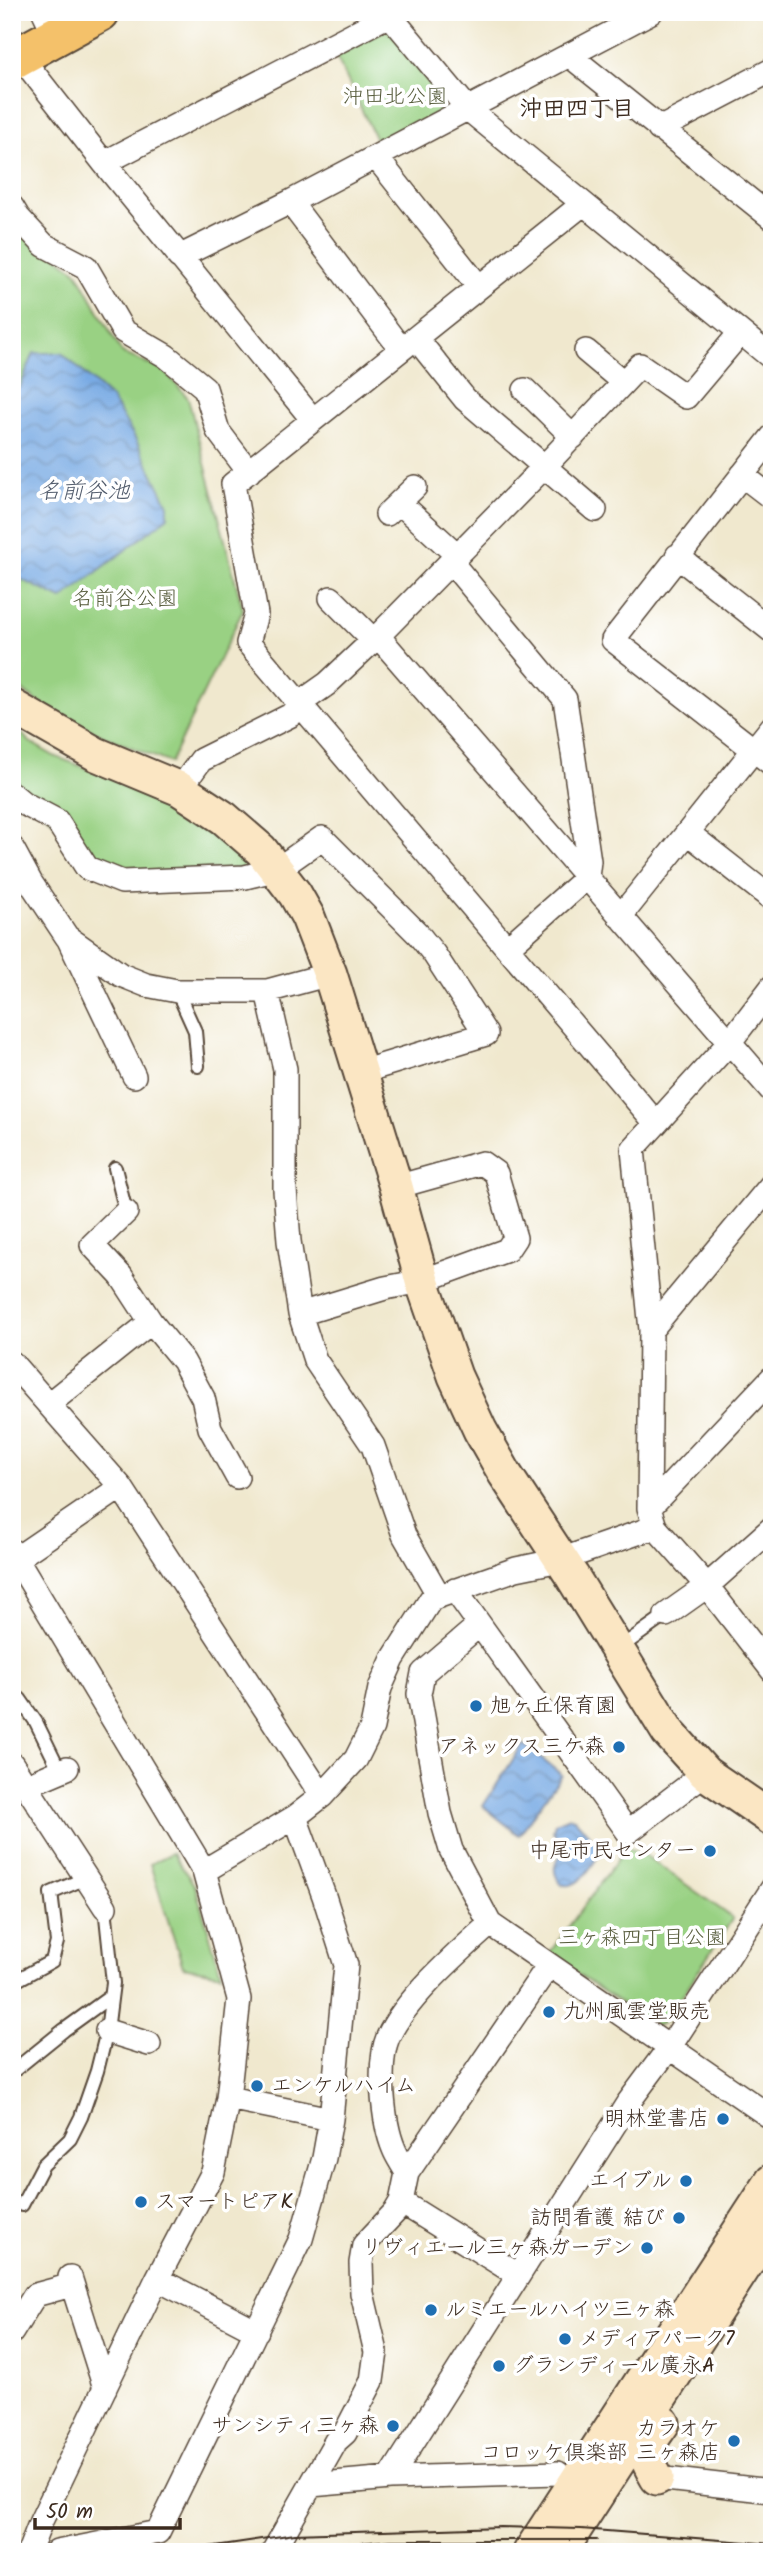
<svg xmlns="http://www.w3.org/2000/svg" width="784" height="2564" viewBox="0 0 784 2564" font-family="Kalam,'Klee One',sans-serif">
<defs>
<pattern id="water-waves" width="16" height="10" patternUnits="userSpaceOnUse" patternTransform="scale(1.75)"><rect width="16" height="10" fill="#78aae4"/><path d="M0 5q4-4 8 0t8 0" fill="none" stroke="#648bb8"/></pattern>
</defs>
<rect width="100%" height="100%" fill="#fff"/>
<filter id="ink" filterUnits="userSpaceOnUse"><feTurbulence type="fractalNoise" baseFrequency=".0143" numOctaves="2"/><feDisplacementMap in="SourceGraphic" scale="14" xChannelSelector="R" yChannelSelector="G"/><feConvolveMatrix kernelMatrix="1 2 1 2 8 2 1 2 1" color-interpolation-filters="sRGB"/></filter>
<filter id="wash" filterUnits="userSpaceOnUse"><feTurbulence type="fractalNoise" baseFrequency=".00686" numOctaves="4" result="noise"/><feDisplacementMap in="SourceGraphic" scale="28" xChannelSelector="R" yChannelSelector="G"/><feGaussianBlur stdDeviation="1.57" result="paint"/><feColorMatrix in="noise" values="0 0 0 0 0 0 0 0 0 0 0 0 0 0 0 0 0 1.4 0 .05"/><feComposite in="paint" operator="in"/></filter>
<g filter="url(#wash)">
<rect width="100%" height="100%" fill="#f0e8ce"/>
<path fill="#99d183" stroke="#6a7e50" stroke-width="2" d="M384,30L391,31L443,101L438,114L379,146L336,56Z
M12,221L77,272L122,353L165,371L188,398L243,610L170,763C129,746 39,713 12,680Z
M12,728L19,731L30,742L54,756L174,801L206,820L247,860L245,869L127,873L98,863L12,782Z
M627,1847L646,1856L733,1918L665,2022L656,2026L548,1955Z
M172,1853L195,1886L221,1974L183,1967L150,1864Z"/>
<path fill="url(#water-waves)" stroke="#5a6a81" stroke-width="2" d="M34,353H62L111,398L133,434L168,505V517L62,599L18,578L12,567V391L20,387Z
M523,1744L562,1775L519,1835L483,1806Z
M569,1817L574,1818L597,1843L600,1854C590,1867 579,1891 561,1884C550,1870 555,1863 564,1850L553,1831L555,1823Z"/>
</g>
<g filter="url(#ink)">
<g fill="none" stroke-linecap="round" stroke-linejoin="round">
<g stroke="#564638" stroke-width="16">
<path id="lane" d="M12,884L13,886
M177,991L195,1031L198,1066
M115,1168L126,1212
M628,1642L666,1615
M20,1699L36,1722L60,1771
M17,1980L52,1961L57,1942L51,1893L86,1878
M12,2072L64,2030L111,1996
M22,2205L43,2165L70,2139L81,2117L97,2071L107,2031L113,1983L105,1907"/>
</g>
<g stroke="#564638" stroke-width="26">
<path id="street" d="M44,12L55,35
M387,12L468,109L772,358
M569,55L772,218
M20,56L104,163L313,420
M659,129L772,70
M376,157L479,287
M104,163L395,12
M290,202L401,349
M583,204L233,484L256,614L248,643L655,1122
M12,207L18,217L44,245L86,267L123,331L166,356L205,388L218,431L249,472
M179,257L290,202L651,12
M416,338L465,399L595,510
M586,351L623,382
M525,390L573,437
M772,437L613,640L772,764
M742,475L772,498
M400,503L457,555
M387,514L415,487
M677,556L772,631
M451,562L565,699L589,861L587,877L508,947
M331,598L374,641
M378,636L772,1091
M180,789L201,760L291,715L300,703L327,684L378,636L544,467L640,365L686,397L740,333
M12,794L23,803L57,821L87,868L122,882L245,877L278,869L322,838L418,934L434,954L486,1034L361,1072
M688,833L772,899
M12,848L31,883L67,937L121,975L146,985L177,991H267L330,974
M620,917L772,727
M69,940L134,1076
M772,987L729,1043L633,1149L651,1330L649,1508L655,1527L707,1586L772,1670
M267,991L285,1069V1190L289,1241L300,1314L315,1360L373,1446L404,1535L439,1596
M300,1314L385,1288L422,1281L507,1250L515,1238L496,1173L482,1163L396,1187
M151,1322L183,1361L203,1398L210,1428L237,1477
M651,1330L772,1184
M12,1363L121,1487L322,1796
M50,1403L151,1322L121,1276L92,1245L126,1212
M649,1508L772,1378
M12,1551L204,1871L239,1999L228,2098L213,2172L157,2279L41,2521L29,2552
M17,1558L121,1487
M455,1590L628,1832L705,1773
M666,1615L707,1586L772,1528
M479,1625L423,1673L419,1694L440,1813L451,1850L490,1924L772,2118
M12,1764L105,1907
M27,1785L67,1768
M204,1871L295,1817L322,1796L356,1759L372,1727L380,1688L393,1659L431,1599L516,1569L560,1560L655,1527
M107,2031L149,2044
M228,2098L331,2119
M407,2173C403,2165 397,2157 394,2149C383,2123 377,2063 388,2037C406,1998 458,1953 490,1924
M401,2202L518,2275
M70,2277L105,2388
M157,2279L257,2331
M12,2332L35,2295L72,2285
M390,2478L628,2103L669,2048L772,1889
M657,2478L772,2491
M311,2485L390,2478L558,2473
M57,2552L158,2532L301,2239L324,2158L331,2119L346,1965L324,1896L295,1817
M273,2552L336,2441L345,2433L372,2381L376,2352L362,2293L361,2263L364,2245L395,2212L401,2202L407,2173L549,1965"/>
</g>
<g stroke="#564638" stroke-width="37">
<path id="secondary" d="M12,706L96,754L180,789L224,818L261,850L295,894L308,917L330,974L396,1187L422,1281L455,1376L480,1430L505,1474L572,1576L668,1732L705,1773L772,1819
M657,2478C640,2448 645,2450 663,2423
M530,2552L772,2181
M560,2552L772,2224"/>
</g>
<g stroke="#564638" stroke-width="42">
<path id="highway" d="M12,60L100,12"/>
</g>
<use href="#lane" stroke="#fff" stroke-width="12"/>
<use href="#street" stroke="#fff" stroke-width="23"/>
<use href="#secondary" stroke="#fbe6c3" stroke-width="33"/>
<use href="#highway" stroke="#f4c16a" stroke-width="38"/>
<path stroke="#3b2a1e" stroke-width="2" d="M175,2552L295,2534L501,2527L581,2529L772,2544
M266,2552L391,2540H597"/>
</g>
</g>
<g fill="#1f6fb2" stroke="#fff" stroke-width="2.5">
<circle cx="476" cy="1706" r="7"/>
<circle cx="619" cy="1747" r="7"/>
<circle cx="710" cy="1851" r="7"/>
<circle cx="549" cy="2012" r="7"/>
<circle cx="257" cy="2086" r="7"/>
<circle cx="723" cy="2119" r="7"/>
<circle cx="686" cy="2181" r="7"/>
<circle cx="141" cy="2202" r="7"/>
<circle cx="679" cy="2218" r="7"/>
<circle cx="647" cy="2248" r="7"/>
<circle cx="431" cy="2310" r="7"/>
<circle cx="565" cy="2339" r="7"/>
<circle cx="499" cy="2366" r="7"/>
<circle cx="393" cy="2426" r="7"/>
<circle cx="734" cy="2441" r="7"/>
</g>
<g text-anchor="middle" dominant-baseline="central" stroke-width="7" stroke-linejoin="round" paint-order="stroke">
<g font-size="21" fill="#575c3c" stroke="#fff">
<text x="395" y="97">沖田北公園</text>
<text x="125" y="599">名前谷公園</text>
<text x="642" y="1938">三ヶ森四丁目公園</text>
</g>
<g font-size="21" fill="#3b2a1e" stroke="#fff" text-anchor="end">
<text x="490" y="1706" text-anchor="start">旭ヶ丘保育園</text>
<text x="605" y="1747">アネックス三ケ森</text>
<text x="696" y="1851">中尾市民センター</text>
<text x="563" y="2012" text-anchor="start">九州風雲堂販売</text>
<text x="271" y="2086" text-anchor="start">エンケルハイム</text>
<text x="709" y="2119">明林堂書店</text>
<text x="672" y="2181">エイブル</text>
<text x="155" y="2202" text-anchor="start">スマートピアK</text>
<text x="665" y="2218">訪問看護 結び</text>
<text x="633" y="2248">リヴィエール三ヶ森ガーデン</text>
<text x="445" y="2310" text-anchor="start">ルミエールハイツ三ヶ森</text>
<text x="579" y="2339" text-anchor="start">メディアパーク7</text>
<text x="513" y="2366" text-anchor="start">グランディール廣永A</text>
<text x="379" y="2426">サンシティ三ヶ森</text>
<text x="720" y="2429">カラオケ<tspan x="720" dy="24">コロッケ倶楽部 三ヶ森店</tspan></text>
</g>
<g font-size="23" font-weight="bold" fill="#3b2a1e" stroke="#fff">
<text x="577" y="110">沖田四丁目</text>
</g>
<g font-size="23" font-style="italic" fill="#535d6d" stroke="#fff">
<text x="84" y="492">名前谷池</text>
</g>
</g>
<rect width="784" height="2564" fill="none" stroke="#fff" stroke-width="42"/>
<path d="M35 2518v10h145v-10" fill="none" stroke="#3b2a1e" stroke-width="3.5"/>
<text x="46" y="2518" font-size="21" fill="#3b2a1e" stroke="#ffffff" stroke-width="5" paint-order="stroke">50 m</text>
</svg>
